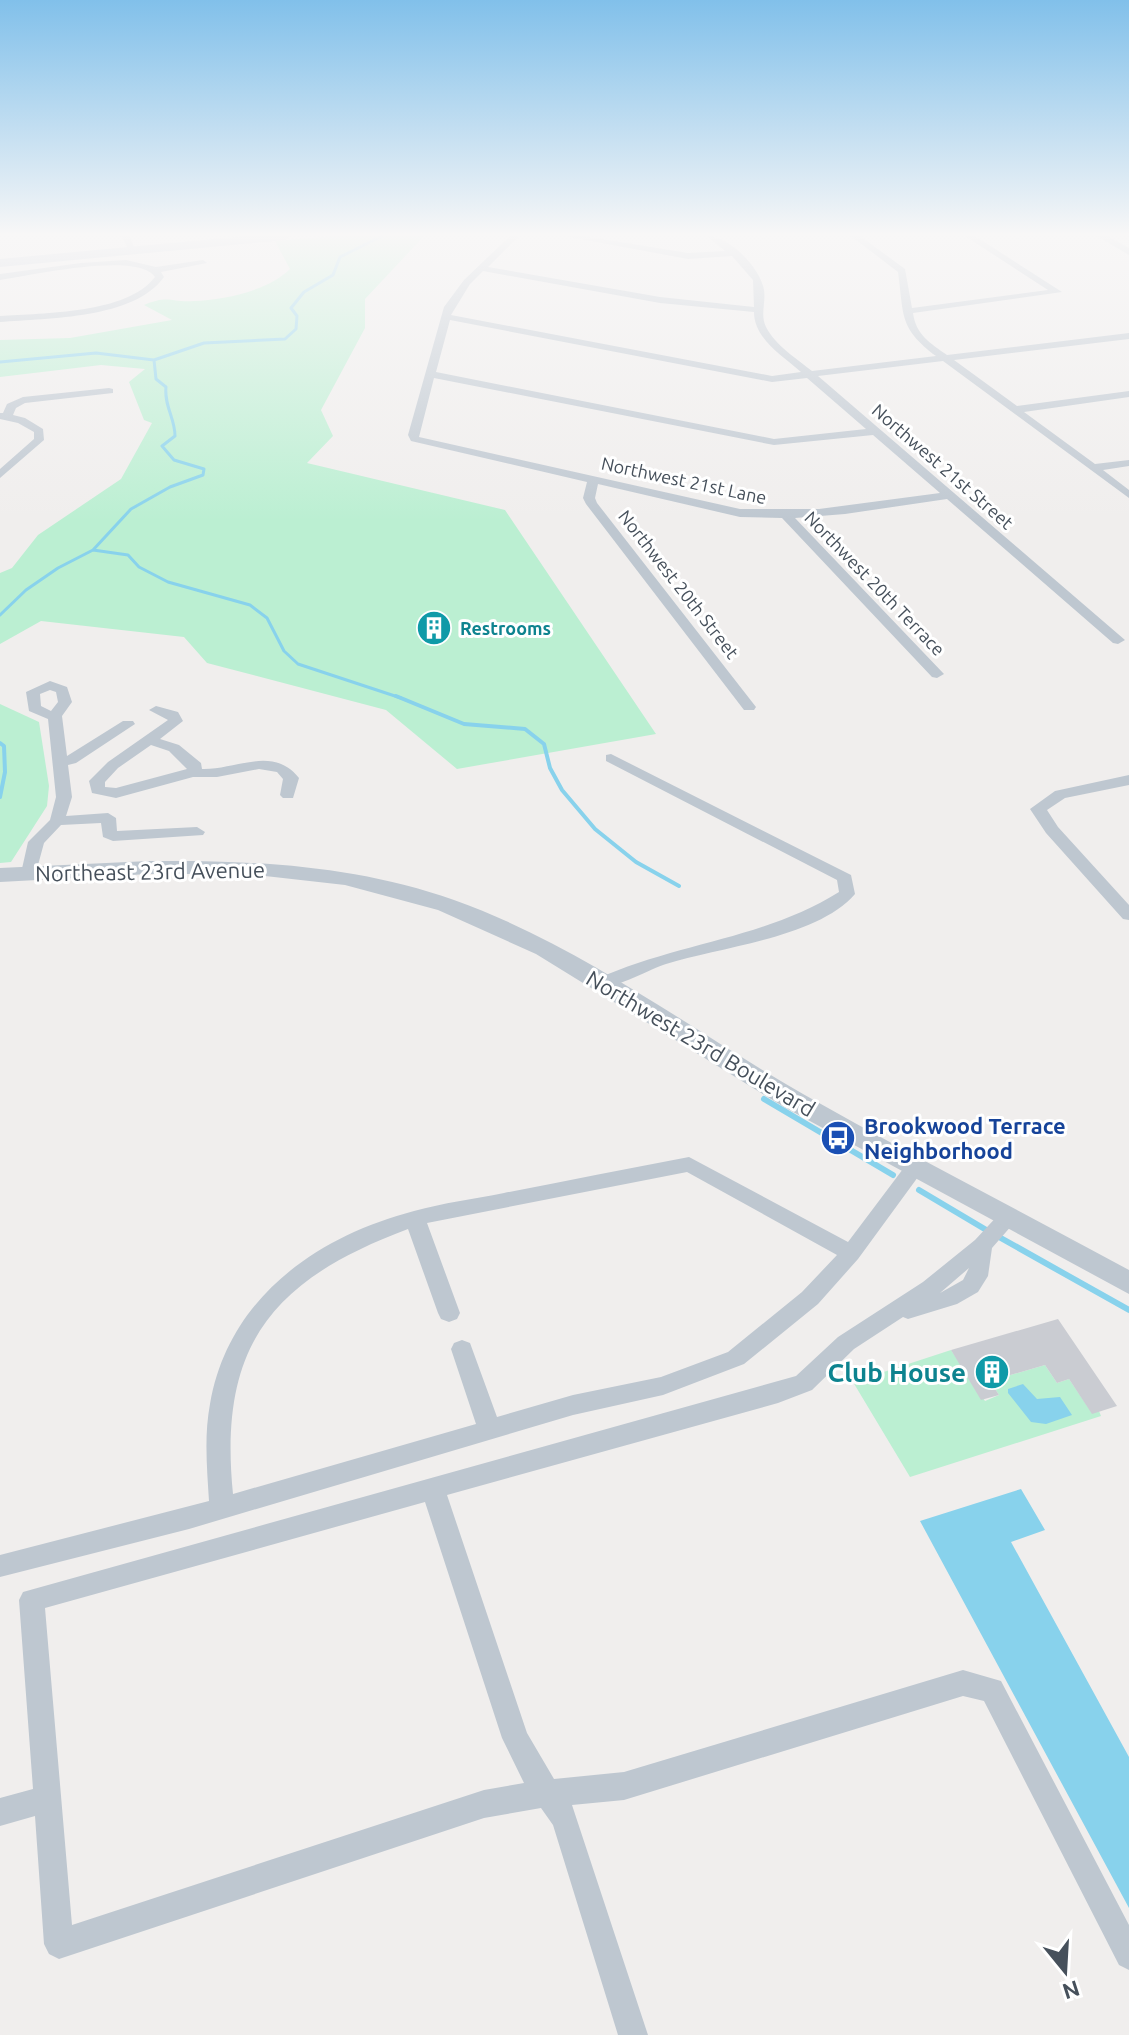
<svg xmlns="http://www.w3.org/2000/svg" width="1129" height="2035" viewBox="0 0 1129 2035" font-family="Ubuntu,sans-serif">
<rect width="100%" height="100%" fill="#f0eeed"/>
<path fill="#bbefd2" d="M333,236H424L365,299V328L321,410L333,436L307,463L505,510L656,734L457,769L386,710L207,663L184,637L41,621L0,644V573L12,568L38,535L121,479L152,423L144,420L129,382L145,369L101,365L0,377V340L70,338L172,320L144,305C169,294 171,303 194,301C223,300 268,291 290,269L275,241Z
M0,704L39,722L49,786L47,806L11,862L0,863Z
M951,1350L985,1401L999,1395L990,1381L1045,1365L1057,1383L1069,1379L1092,1413L1099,1411L1101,1416L910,1477L853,1382Z"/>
<path fill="#88d2ec" d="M1023,1384L1037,1399L1060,1397L1072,1415L1046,1424L1031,1422L1008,1393V1389Z
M1021,1489L1045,1530L1011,1542L1129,1757V1908L920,1521Z"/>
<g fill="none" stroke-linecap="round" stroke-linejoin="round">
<path stroke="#88d2ec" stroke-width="3" d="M0,362L96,353L154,360
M93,550L128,555L139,567L168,582L250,605L267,618L284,651L298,664L401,698
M0,615L26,590L58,568L93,550L131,509L170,487L203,475L204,469L174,460L162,446L175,436C175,418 164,406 166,387L156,379L154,360L204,343L285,339L296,329L297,316L291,308L304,292L333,275L340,257L382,236"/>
<path stroke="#88d2ec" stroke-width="4" d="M396,696L464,724L525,729L544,744L550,768L562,790L595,829L636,862L679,886
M0,743L4,746L5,772L0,797"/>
<path stroke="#88d2ec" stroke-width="6" d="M764,1099L893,1175
M919,1190L988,1231
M999,1237L1129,1310"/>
</g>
<path fill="#caccd2" d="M1058,1319L1117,1406L1092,1414L1069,1379L1057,1383L1045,1365L990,1381L999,1395L981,1400L951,1350Z"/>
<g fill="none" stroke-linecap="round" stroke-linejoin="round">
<path fill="#bec7d0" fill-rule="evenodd" d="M122,236H130L136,253H130Z
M510,236H519L488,267L660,297L754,307L753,280L732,256L688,259L564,236H583L688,253L725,251L707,236C729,236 760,267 764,290C766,302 760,315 766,327C775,345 797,359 812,371L936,356C899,328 904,316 898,272L851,236H860L905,269L912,308L1048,290L965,236H975L1062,292L913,313C916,335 930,343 947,355L1129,333V339L954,360L1017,406L1129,391V397L1024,412L1095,464L1129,460V466L1103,470L1129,490V498L943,361L818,376L1125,640L1118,644L1113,643L947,499L845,514L795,518L944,674L937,678L932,677L782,518L740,517L598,484L595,498L597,503L756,707L754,710H744L586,504L583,498L587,482L411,441L408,435L444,307L464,280ZM483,271L660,303L754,312C754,339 783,356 801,372L772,376L451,315L470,284ZM450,320L772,382L807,378L866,429L774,439L436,372ZM434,378L774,445L873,435L940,493L819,509H740L419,437Z
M1097,236H1107L1129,248V255Z
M126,260L156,267L203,260L207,263L161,272L164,277C134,319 49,318 0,322V316C43,313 127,314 155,277C137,251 30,276 0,280V274L81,263Z
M109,388L113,389V393L25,403L16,408L13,415L25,418L43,429L44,440L0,478V469L34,439V432L18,423L0,419V413H3L7,404L23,397Z
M50,681L67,687L72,702L62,716L67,756L123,721H133L135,724L76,763L68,765L72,797L66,816L108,813L116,818L117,831L197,827L205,832L203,835L113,841L103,837L101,823L61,825L44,843L35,876H23L21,873L28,842L50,820L56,797L48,719L29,711L26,692ZM50,690L56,692L58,702L51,711L41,706L40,694Z
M156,706L178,712L183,721L160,739L179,745L201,763L202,769C236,770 273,745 299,778L293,798H283L280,795L283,779L277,772L259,769L217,777H193L116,798L92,793L89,781L108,762L168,720L149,710ZM151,745L169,751L187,769L116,788L105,787V782L118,768Z
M611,754L851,875L855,894C817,938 720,947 666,964C650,969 611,991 597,987L594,983L597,979C676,943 764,939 839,892L837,880L606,761V755Z
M1129,775V785L1065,798L1047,810L1058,827L1129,905V920L1123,919L1046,833L1030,809L1055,791Z
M689,1157L848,1242L909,1161H923L926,1166L858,1259L818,1304L744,1364L663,1395L573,1415L189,1529L0,1577V1555L209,1501C207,1469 204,1436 210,1404C228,1299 315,1237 414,1211C443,1203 474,1199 504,1193C565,1181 627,1169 689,1157ZM687,1172L837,1255L802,1292L728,1352L661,1377L573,1395L497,1417L470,1343L462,1340L454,1343L451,1349L476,1424L233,1494C218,1345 272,1280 408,1229L438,1313L441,1319L449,1322L457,1319L460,1313L427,1223Z
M1009,1209L1016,1211L1019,1217L992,1248L988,1276L978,1292L957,1304L908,1319L903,1317L854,1349L812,1390L778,1403L447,1495L527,1733L554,1779L624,1772L963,1670L1001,1681L1129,1925V1970L1119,1965L984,1701L963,1696L624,1800L572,1805L648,2035H618L553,1825L541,1808L484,1818L59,1959L49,1954L44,1944L35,1816L0,1826V1798L33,1789L19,1600L23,1592L796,1376L838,1337L923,1282L975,1240L1002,1211ZM969,1268L963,1280L940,1293ZM425,1502L502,1738L524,1783L484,1790L72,1925L45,1608Z"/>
<path fill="#bec7d0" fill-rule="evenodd" d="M149,861C252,860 355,865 454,900C580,945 688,1028 803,1094C910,1155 1021,1211 1129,1270V1294L784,1107L536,954L438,910L345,885L247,874H149L0,882V868Z"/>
<path fill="#c0cad7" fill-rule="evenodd" d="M246,236H291L285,240L0,267V259Z"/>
</g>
<linearGradient id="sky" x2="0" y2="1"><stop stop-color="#81c0ea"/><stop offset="0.45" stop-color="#f8f7f7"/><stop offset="1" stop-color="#f8f7f7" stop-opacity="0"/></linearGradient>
<rect width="1129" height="521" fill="url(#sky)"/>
<defs>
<g id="building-disc" transform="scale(1.8)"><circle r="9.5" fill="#0f9aa8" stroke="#fff"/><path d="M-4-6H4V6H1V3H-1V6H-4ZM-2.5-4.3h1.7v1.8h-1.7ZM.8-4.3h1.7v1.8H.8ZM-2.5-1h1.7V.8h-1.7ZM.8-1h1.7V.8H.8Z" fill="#fff"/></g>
<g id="bus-disc" transform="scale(1.8)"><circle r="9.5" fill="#1a4fb4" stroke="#fff"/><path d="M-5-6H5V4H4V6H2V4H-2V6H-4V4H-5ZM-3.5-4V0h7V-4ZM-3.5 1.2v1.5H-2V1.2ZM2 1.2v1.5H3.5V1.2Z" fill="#fff"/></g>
</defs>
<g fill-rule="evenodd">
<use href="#building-disc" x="434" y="628"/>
<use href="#bus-disc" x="838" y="1138"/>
<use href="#building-disc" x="992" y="1372"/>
</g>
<g text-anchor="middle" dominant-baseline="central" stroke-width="6" stroke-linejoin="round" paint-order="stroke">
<g font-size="18" fill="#46505b" stroke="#fff">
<text transform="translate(943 466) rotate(41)">Northwest 21st Street</text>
<text transform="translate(684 480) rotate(12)">Northwest 21st Lane</text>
<text transform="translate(875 583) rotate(46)">Northwest 20th Terrace</text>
<text transform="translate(679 584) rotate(52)">Northwest 20th Street</text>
</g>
<g font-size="18" font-weight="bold" fill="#0d838f" stroke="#fff" text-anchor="start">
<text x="460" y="628">Restrooms</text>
</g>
<g font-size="22" fill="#46505b" stroke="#fff">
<text transform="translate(150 871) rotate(-1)">Northeast 23rd Avenue</text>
<text transform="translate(701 1043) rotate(31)">Northwest 23rd Boulevard</text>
</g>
<g font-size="22" font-weight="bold" fill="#164399" stroke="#fff" text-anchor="start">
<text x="864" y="1125">Brookwood Terrace<tspan x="864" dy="25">Neighborhood</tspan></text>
</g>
<g font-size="26" font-weight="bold" fill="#0d838f" stroke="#fff" text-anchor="end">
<text x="966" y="1372">Club House</text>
</g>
</g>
<g transform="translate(1065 1971) rotate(162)" stroke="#ffffff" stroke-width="6" paint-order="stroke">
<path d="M0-6L14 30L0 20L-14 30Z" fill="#46505b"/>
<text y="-12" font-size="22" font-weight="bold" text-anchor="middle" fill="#46505b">N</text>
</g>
</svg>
